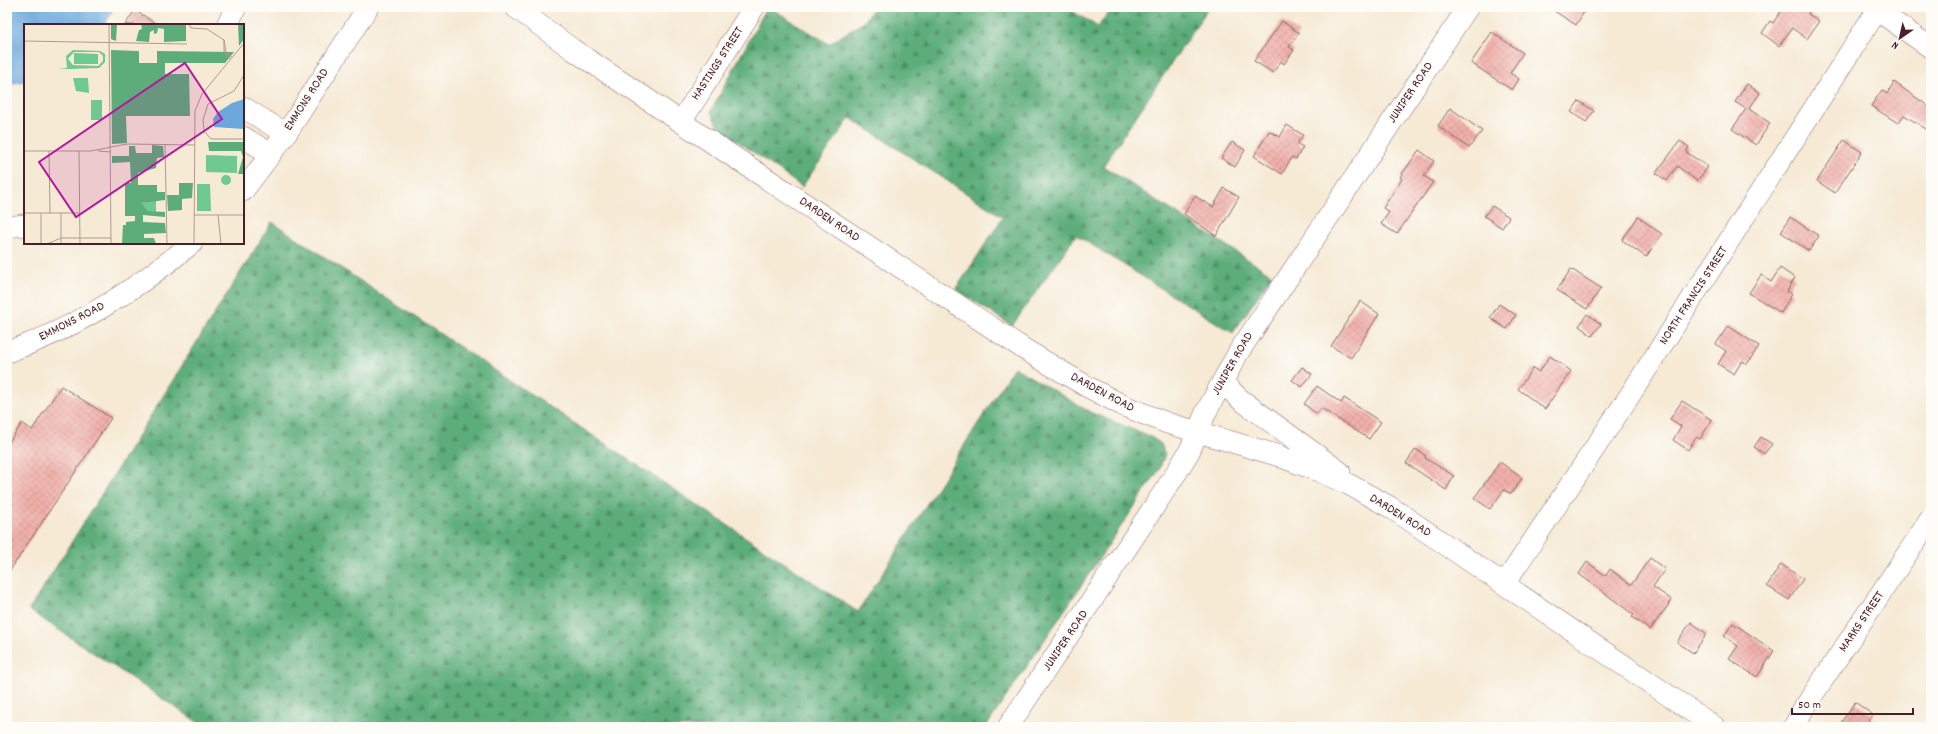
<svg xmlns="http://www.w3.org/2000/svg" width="1938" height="734" viewBox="0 0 1938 734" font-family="Dekko,sans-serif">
<defs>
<pattern id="forest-firs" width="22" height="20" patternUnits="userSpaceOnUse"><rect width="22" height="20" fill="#5cad7a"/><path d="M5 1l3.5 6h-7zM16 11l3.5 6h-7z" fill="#4e8c64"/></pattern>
<pattern id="building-cross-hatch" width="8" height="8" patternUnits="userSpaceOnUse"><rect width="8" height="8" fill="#f1b0aa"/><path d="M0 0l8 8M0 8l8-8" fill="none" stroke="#d09792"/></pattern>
</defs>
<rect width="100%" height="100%" fill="#fdfcf7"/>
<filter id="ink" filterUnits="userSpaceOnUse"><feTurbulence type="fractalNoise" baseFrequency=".025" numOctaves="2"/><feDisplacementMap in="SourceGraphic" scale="8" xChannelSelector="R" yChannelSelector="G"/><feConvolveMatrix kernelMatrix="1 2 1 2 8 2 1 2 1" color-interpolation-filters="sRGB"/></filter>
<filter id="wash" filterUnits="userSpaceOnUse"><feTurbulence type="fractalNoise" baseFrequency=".012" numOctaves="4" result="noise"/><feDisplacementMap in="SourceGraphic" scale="16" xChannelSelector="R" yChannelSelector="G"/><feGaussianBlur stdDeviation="0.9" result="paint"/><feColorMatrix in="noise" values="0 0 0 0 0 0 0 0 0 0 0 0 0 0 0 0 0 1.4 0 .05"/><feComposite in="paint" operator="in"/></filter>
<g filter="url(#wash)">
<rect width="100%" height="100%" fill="#f6ead5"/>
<path fill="url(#forest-firs)" stroke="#536652" d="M767,7H769L829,44L864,22L874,7H1066L1098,27L1112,7H1209L1103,166L1272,275L1233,333L1076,235L1012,326L956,289L1003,217L850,118L802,187L718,127L711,111Z
M272,222L858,612L1014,367L1090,412L1151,437L1161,444L1165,454L1159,470L986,727H205L29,610Z"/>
<path fill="#6ca7dc" stroke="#5b6384" d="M7,7H113L111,14L104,25H25V81L7,84Z"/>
<g id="blocks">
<path fill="url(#building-cross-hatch)" d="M1548,7H1587L1576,25Z
M1784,7H1812L1808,14L1819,21L1807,39L1792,28L1779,46L1762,33L1770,21L1773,23Z
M135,10L158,25H125Z
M1282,21L1299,33L1289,47L1294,50L1284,64L1281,61L1273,73L1254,61Z
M1492,32L1523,53L1510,73L1519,79L1512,90L1471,63Z
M1894,82L1931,108V132L1904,115L1898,123L1871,106L1882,90L1887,94Z
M1747,84L1760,93L1749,109L1770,123L1756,145L1732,129L1746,109L1735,102Z
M1579,101L1594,111L1586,122L1571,112Z
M1450,108L1482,131L1469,148L1438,126Z
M1287,125L1303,135L1297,144L1303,147L1296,159L1292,157L1282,174L1254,156L1269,131L1280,137Z
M1844,140L1862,152L1835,193L1817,181Z
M1680,141L1689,147L1686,152L1708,167L1697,181L1677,166L1667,181L1656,173Z
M1232,142L1245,150L1235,167L1221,158Z
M1419,150L1434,161L1424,176L1433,182L1397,234L1381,224L1389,212L1383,208L1402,179L1400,177Z
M1224,188L1239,197L1216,236L1184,214L1195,196L1213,207Z
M1492,206L1509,217L1502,228L1484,216Z
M1638,217L1662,234L1646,257L1622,240Z
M1790,217L1819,236L1809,251L1781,232Z
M1780,268L1795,278L1787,291L1792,294L1781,313L1749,293L1761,275L1771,282Z
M1571,269L1601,288L1587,309L1557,290Z
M1360,301L1379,314L1351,358L1331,346Z
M1499,304L1516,315L1507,329L1490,318Z
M1587,314L1601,324L1592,336L1579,326Z
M1728,326L1759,346L1747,364L1742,361L1734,374L1718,364L1726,351L1716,344Z
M1550,356L1571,371L1545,409L1518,389L1533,368L1539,372Z
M1302,367L1312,374L1302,387L1292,380Z
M61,386L111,418L7,575V445L22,423L32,430Z
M1317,386L1341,403L1344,398L1381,422L1369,439L1321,408L1317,414L1304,404Z
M1682,401L1712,420L1700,439L1696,437L1688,450L1673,440L1681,426L1670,419Z
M1761,437L1772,444L1764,454L1754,447Z
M1416,449L1426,456L1425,458L1454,476L1446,490L1406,463Z
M1500,462L1522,478L1511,494L1504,490L1490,509L1474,498Z
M1650,558L1665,569L1653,587L1672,600L1650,630L1632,617L1634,615L1579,574L1587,562L1606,576L1610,569L1631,585Z
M1781,564L1803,579L1789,600L1767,586Z
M1691,622L1707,634L1693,653L1677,642Z
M1733,623L1774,651L1757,677L1729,659L1738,646L1724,636Z
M1855,702L1873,715L1864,727H1838Z"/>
</g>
</g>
<g filter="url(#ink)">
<use href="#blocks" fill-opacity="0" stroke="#866666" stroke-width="1"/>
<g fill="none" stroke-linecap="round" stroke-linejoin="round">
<g stroke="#866666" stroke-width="22">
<path id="minor" d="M515,7L572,49L681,122L1024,349L1086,386L1124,406L1167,423L1276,455L1318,471L1348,484L1390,507L1715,727
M1877,10L1931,48
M227,25L236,7
M243,107L286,134
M681,122L754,7
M243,137L271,154
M243,191L286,134L368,7
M7,227L25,225
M7,352C75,329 137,289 192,243
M1222,382L1241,400L1340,472
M1505,583L1630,395L1879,7
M1008,727L1175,475L1190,450L1206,412L1238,353L1468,7
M1794,727L1802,711L1931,518"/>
</g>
<use href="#minor" stroke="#fff" stroke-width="21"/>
</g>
</g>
<g text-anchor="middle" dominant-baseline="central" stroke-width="3.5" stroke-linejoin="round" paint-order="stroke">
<g font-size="13" fill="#4a1f2b" stroke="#fdfcf7">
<text transform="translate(718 64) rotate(-57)">HASTINGS STREET</text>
<text transform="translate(1411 93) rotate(-56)">JUNIPER ROAD</text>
<text transform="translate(307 100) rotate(-57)">EMMONS ROAD</text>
<text transform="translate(829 220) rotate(34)">DARDEN ROAD</text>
<text transform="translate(1694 296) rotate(-57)">NORTH FRANCIS STREET</text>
<text transform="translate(72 322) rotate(-27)">EMMONS ROAD</text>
<text transform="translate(1233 364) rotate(-60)">JUNIPER ROAD</text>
<text transform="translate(1102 393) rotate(28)">DARDEN ROAD</text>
<text transform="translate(1400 516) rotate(32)">DARDEN ROAD</text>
<text transform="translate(1862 622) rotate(-56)">MARKS STREET</text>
<text transform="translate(1066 641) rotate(-56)">JUNIPER ROAD</text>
</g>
</g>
<g transform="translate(24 24)">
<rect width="220" height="220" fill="#f6ead5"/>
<path d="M197 156a5 5 0 1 1 10 0a5 5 0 1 1-10 0ZM132,176V188L124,187L118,179Z" fill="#70c990"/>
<path d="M87,0H93L92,17L87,15ZM117,0L162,1V17L140,18V5L134,4L133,9L130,10V6L126,8L125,18L112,17L115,6L118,5ZM214,0H220V15L215,22ZM87,26L115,27V39H133V27L210,28L201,39H141V50H165L166,92H102L103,119L88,120ZM220,118V150H214L219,133L217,127H185L184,118ZM128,121L139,122L140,133L133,134L132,144L114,149V161H133V168H141V176L118,179L124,187L141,188V193L119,191V198L141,199L142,209L120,210V214H130L132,220H98L99,201H102V198L111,197V192H101V159H107L106,138L88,139V132H105V122H111L112,129H128ZM155,159H169L168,174L158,175V186L144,187L143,171H155Z" fill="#5cad7a"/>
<path d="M49,26L76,27L81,30V38L75,44L46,45H33L43,44L42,32ZM50,28H75L79,32V37L74,42L49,41L44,35ZM50,29L74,30V40H50ZM49,54H64L65,69L52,67ZM67,76H78V96H67ZM182,131L213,132V149L182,148ZM173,160H186L187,187H173Z" fill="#70c990" fill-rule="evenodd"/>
<path d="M220,75V105L190,103L189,95L194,88L208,79Z" fill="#6ca7dc"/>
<path fill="none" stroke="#b19991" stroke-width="1" d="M85,0L87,220M165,0L167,4L183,5L200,16M0,17L163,20M206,35L200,27V16L202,28L208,33M220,51L210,67L184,80L179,96L180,107L187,115H220M141,120L143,220M0,127H67L103,120L170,121M25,127L26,189M55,127L56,220M74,127L87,128M0,189H56M17,189V220M37,189V220M170,191H220M194,191L197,220M220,191V219M23,220L37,214H87M170,220L171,87L178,70L220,19"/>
<path fill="#b5179e" fill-opacity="0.15" stroke="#b5179e" stroke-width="2" d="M161,39L198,95L52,193L15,138Z"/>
<rect width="220" height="220" fill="none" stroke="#4a1f2b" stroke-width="2"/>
</g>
<rect width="1938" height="734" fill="none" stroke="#fdfcf7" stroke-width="24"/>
<g transform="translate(1900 38) rotate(214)" stroke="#fdfcf7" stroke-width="3" paint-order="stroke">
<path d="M0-3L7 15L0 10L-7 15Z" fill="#4a1f2b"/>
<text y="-6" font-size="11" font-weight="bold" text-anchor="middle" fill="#4a1f2b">N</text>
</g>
<path d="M1792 708v6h121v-6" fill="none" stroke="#4a1f2b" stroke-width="2"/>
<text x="1798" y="708" font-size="12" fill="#4a1f2b" stroke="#fdfcf7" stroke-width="3" paint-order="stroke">50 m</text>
</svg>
